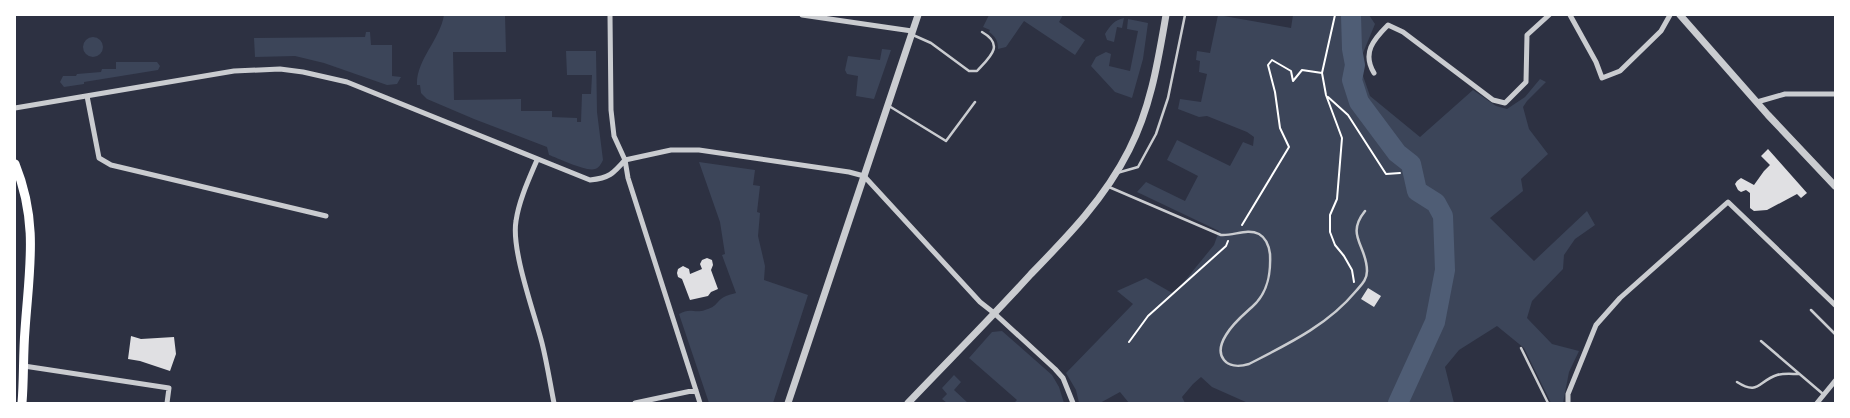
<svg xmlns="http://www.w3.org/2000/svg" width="1850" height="418" viewBox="0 0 1850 418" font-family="'Archivo Narrow',sans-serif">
<rect width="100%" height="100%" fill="#2d3142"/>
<path fill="#3c4559" d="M444,15H505L506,52H453L454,100L521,99V111H552V117L577,118V122H581L582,94H591L592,75H567L566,51H596L597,112L603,160C601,164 599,168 595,169C586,172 558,158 549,155L547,147L474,119L427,99L421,93L420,85H417C416,60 440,40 444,15Z
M989,15H1063L1059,22L1085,40L1075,55L1024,21L1006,47L998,49C998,41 996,37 989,32L990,30L983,27Z
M1218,15L1291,28L1293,15H1369L1375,24L1363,53L1362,73L1370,96L1420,137L1473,90L1496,106L1507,109L1525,97L1540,79L1546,82L1527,101L1523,107L1529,129L1548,154L1521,179L1523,191L1490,218L1534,261L1587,211L1595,225L1575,239L1564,255L1563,269L1532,301L1527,318L1552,344L1579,351L1569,372L1563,403H1551L1524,348L1497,326L1459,350L1445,367L1454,403H1248L1212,387L1201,377L1193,384L1182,397L1185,403H1129L1120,392L1100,403H1079L1076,390L1066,373L1133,304L1117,291L1146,278L1174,294L1214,245L1219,231L1137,192L1146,182L1185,201L1198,176L1167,160L1177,140L1230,166L1243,142L1253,146L1254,137L1247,132L1207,116L1199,117L1178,109L1180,99L1201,102L1207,74L1199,72L1200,61L1196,60L1197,51L1210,53Z
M1124,18L1122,28L1117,27L1114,42L1107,40L1105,34C1110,26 1114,20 1124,18Z
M1128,19L1148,23L1143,59L1132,98L1115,92L1091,66L1096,57L1106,52L1111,54L1109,66L1130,71L1138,31L1127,29Z
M366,32H370L371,45H392V76L401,77L397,84L387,85L324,63L295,56L255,57L254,38L365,37Z
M83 47a10 10 0 1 1 20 0a10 10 0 1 1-20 0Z
M882,49L891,50L874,99L856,96L858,76L847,74L845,70L848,56L880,60Z
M116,62H157L160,66L158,70L84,82V84L64,87L60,82L63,76H76L77,74L101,72L102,69H116Z
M699,162L755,170L753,185L760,186L757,212L760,213L758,236L765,266L764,280L808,295L773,403H709L679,314C691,307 694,314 705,310C717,306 714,305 721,299C724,296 732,294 736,293L722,255L725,254L720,222Z
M1002,331L1052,375L1059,387L1064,403H1014L1017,400L969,358L992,332Z
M954,375L961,382L954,390L968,403H947L942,399L947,394L942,388Z"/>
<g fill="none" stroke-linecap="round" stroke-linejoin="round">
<path stroke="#4f5d75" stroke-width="20" d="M1351,15L1352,49L1355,65L1352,80L1359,102L1397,153L1411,164L1417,191L1436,203L1443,216L1445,270L1435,322L1398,403"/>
</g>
<path fill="#e0e0e3" d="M1768,149L1807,193L1801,198L1797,194L1767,210L1754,211L1750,208V193L1746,190L1741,192L1738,190L1735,184L1737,181L1741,178L1754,185L1764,171L1770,165L1761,156Z
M707,258L712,260L713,265L711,270L718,289L711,292L708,296L690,300L682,279L678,277L677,273L678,269L683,266L689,269L690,274L702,269L700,264L702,260Z
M1368,288L1381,296L1374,307L1361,299Z
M131,336L141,339L174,337L176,354L170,371L140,361L128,359Z"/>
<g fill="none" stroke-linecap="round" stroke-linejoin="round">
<path stroke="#fff" stroke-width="2" d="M1335,15L1322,73L1326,95L1342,138L1337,199L1330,215V232L1335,245L1344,256L1352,270L1354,282
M1328,97L1348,115L1386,174L1400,173
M1242,225L1289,147L1280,128L1275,92L1268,65L1272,60L1291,71L1293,81L1302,70L1322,73
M1129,342L1148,316L1226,246L1228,241"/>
<path stroke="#caccd0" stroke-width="2.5" d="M913,35L931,43L969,71H977C990,57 1005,45 982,32
M889,106L946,141L975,102
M1117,173L1138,167L1156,134L1168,98L1185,15
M1109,187L1221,235C1234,236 1247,228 1259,234C1266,238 1269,246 1270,254C1271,274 1268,293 1252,307C1242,316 1233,323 1226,335C1213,356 1226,371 1249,364C1288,344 1328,325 1356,291C1361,285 1367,280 1367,271C1367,245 1345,236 1365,211
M1811,310L1835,334
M1761,341L1823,394
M1521,348L1548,403
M1737,382C1759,396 1758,381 1777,375C1784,373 1792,374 1798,374"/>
<path stroke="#caccd0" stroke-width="5" d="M610,15L611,110L614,136L625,160L628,178L700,403
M802,15L912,31
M1570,15L1596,62L1602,78L1620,71L1661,31L1670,15
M1374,73C1362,53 1373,40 1388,25L1403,32L1493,100L1505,103L1526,82L1527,35L1549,15
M87,96L99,158L111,165L326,216
M1757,102L1785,94H1835
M15,108L234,71L280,69L303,72L347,82L590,180C609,178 613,174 625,160
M537,160C529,179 519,200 516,221C511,250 534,312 542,343C547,363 550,383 554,403
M625,160L671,150H699L849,172L864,176L980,302L994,313L1055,369L1063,378L1073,403
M24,366L169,388L167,403
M635,403L696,390
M1568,403V394L1596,325L1620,298L1728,202L1835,305
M1817,403L1835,381"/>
<path stroke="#caccd0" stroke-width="7" d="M1680,15L1768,115L1835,186
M788,403L918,15
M908,403C949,360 991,318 1031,274C1068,236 1105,198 1129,150C1151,107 1158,61 1166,15"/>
<path stroke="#fff" stroke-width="9" d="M15,164C39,223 29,270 25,330C23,354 24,379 22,403"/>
</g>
<rect width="1850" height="418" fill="none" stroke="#ffffff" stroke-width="32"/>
</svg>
